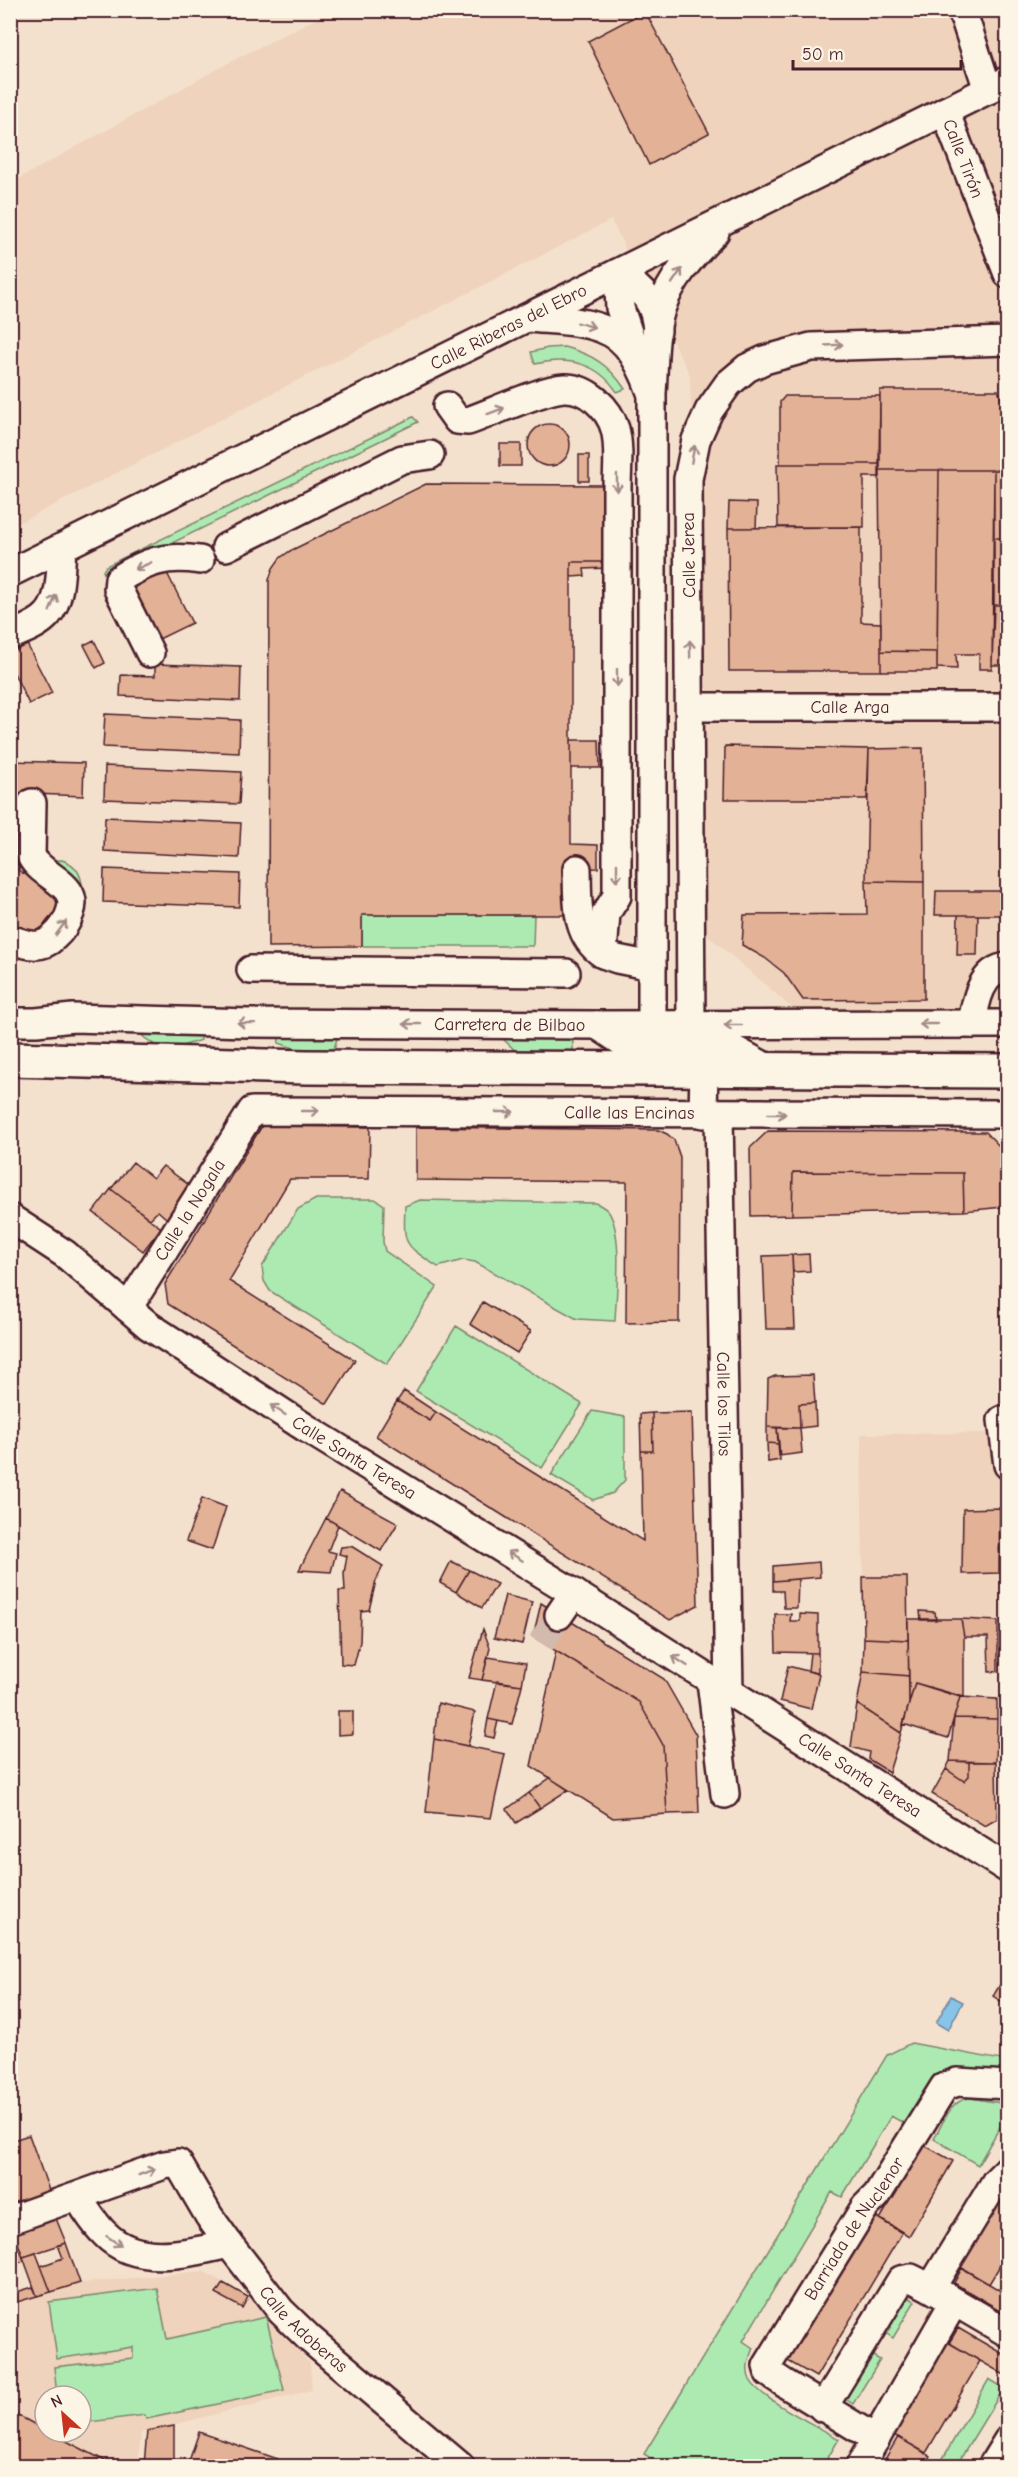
<svg xmlns="http://www.w3.org/2000/svg" width="1018" height="2477" viewBox="0 0 1018 2477" font-family="'Comic Neue',sans-serif">
<rect width="100%" height="100%" fill="#f4e1cd"/>
<filter id="ink" filterUnits="userSpaceOnUse"><feTurbulence type="fractalNoise" baseFrequency=".0167" numOctaves="2"/><feDisplacementMap in="SourceGraphic" scale="12" xChannelSelector="R" yChannelSelector="G"/><feConvolveMatrix kernelMatrix="1 2 1 2 8 2 1 2 1" color-interpolation-filters="sRGB"/></filter>
<g filter="url(#ink)">
<path fill="#efd3bc" fill-rule="evenodd" d="M331,11H1007V1011L798,1013L704,932L690,375L611,220L13,526L11,521V183L230,62Z
M996,1433L1000,1508L998,1621L908,1619L907,1577H863L861,1434Z
M203,2271L248,2297L310,2363L312,2390L141,2433L138,2466H11V2304L82,2283ZM45,2396H81V2432H45Z"/>
<path fill="#adeab1" stroke="#7c846e" stroke-width="1.5" d="M564,347C592,354 609,365 625,389L617,392C598,363 568,356 535,364L531,352L548,348Z
M413,417L418,422L105,576L103,571L106,566Z
M62,860C89,868 82,897 82,920V926L76,930L40,861Z
M534,915L533,946H362V915Z
M138,1032L202,1034L201,1040C172,1049 162,1055 138,1032Z
M278,1034L338,1035L334,1049L314,1055L279,1043Z
M502,1038L567,1039L573,1042V1052L568,1055L522,1057Z
M316,1199H375L384,1205L383,1242L385,1251L437,1287L387,1364L270,1291L264,1281L262,1267L298,1209Z
M420,1200L596,1203C600,1205 605,1208 608,1211C624,1233 616,1294 615,1321L577,1319L475,1262L463,1260L438,1267C405,1245 403,1247 405,1206Z
M456,1326L582,1404L542,1468L416,1391Z
M592,1411L625,1417V1480L613,1493L593,1500L551,1475Z
M911,2043L1007,2061V2071C936,2064 941,2063 905,2124L891,2116L842,2197L832,2192L743,2341L753,2348C749,2358 745,2369 750,2380C760,2399 819,2427 839,2439L823,2466H664L644,2454L887,2055Z
M970,2098L1007,2104V2115L978,2165L934,2139C943,2123 950,2100 970,2098Z
M157,2288L167,2339L266,2317L284,2390L146,2419L145,2415L81,2423V2396H57L54,2367L133,2358V2347L57,2359L49,2302Z
M906,2296L915,2301L893,2338L884,2332Z
M870,2354L880,2360L853,2404L844,2398Z
M989,2379L1004,2388L956,2466L942,2460Z"/>
<path fill="#87c4e7" stroke="#6f829c" stroke-width="1.5" d="M951,1996L963,2002L948,2030L936,2023Z"/>
<path fill="#e3b195" stroke="#4a1f2b" stroke-width="1.5" d="M645,11L709,133L649,165L588,41Z
M880,390H998L1008,416V470H879Z
M785,396H880V464H780V402Z
M528 445a21 21 0 1 1 42 0a21 21 0 1 1-42 0Z
M500,444H521V466H500Z
M579,455H589V481H579Z
M777,464H880V477H864V527H778Z
M879,470H939L937,652L881,651Z
M939,470H994L992,669H979V654H956L957,669L937,668Z
M994,470H1008V538H994Z
M426,484L607,485L606,562H571V844L598,845V868L571,869V915H362V946L268,947L269,580L273,568L280,558L290,551Z
M729,502L757,503L756,528H728Z
M861,527V622L881,623V671H729L728,528Z
M994,538H1008V605H994Z
M571,562H606L607,568L584,569L585,576L571,577Z
M165,569L192,623L157,640L130,586Z
M994,605H1008V665H992Z
M15,621L52,693L29,704L10,665V624Z
M94,640L105,663L96,668L84,645Z
M881,651L937,652V671H881Z
M155,664L241,667L240,701L120,696L121,675L155,676Z
M105,714L240,720L239,753L103,747Z
M571,740H599L600,768H571Z
M725,746L869,749L867,799H724Z
M923,748L924,882L866,881L869,749Z
M10,761L84,763L83,796L10,793Z
M105,766L241,772L239,804L104,799Z
M105,817L241,823L239,858L104,851Z
M10,860L20,867L18,870L24,874L29,867L43,878L39,884L49,892L54,885L63,899L56,921L50,917L44,925L50,929L34,938L10,921Z
M104,869L240,874L239,907L103,902Z
M866,881L924,882V999L803,1000L784,973L765,958L742,945L744,915L867,914Z
M936,891H1008V915H935Z
M958,915H978L977,955H957Z
M1003,915H1008V984H1003Z
M262,1126L370,1127L369,1179H290L229,1281L355,1360L327,1404L168,1304L165,1284Z
M416,1127L658,1130L667,1134L674,1140L680,1157L679,1322L626,1323L627,1182L416,1180Z
M768,1131L986,1132L1002,1149L1003,1207L964,1211L963,1173L793,1172L792,1215L751,1216L750,1148Z
M133,1162L153,1178L163,1166L193,1188L167,1219L158,1211L150,1219L111,1189Z
M793,1172L963,1173L964,1211L792,1215Z
M111,1189L161,1228L143,1251L93,1212Z
M809,1254L810,1271L793,1272L792,1255Z
M792,1255L795,1329H766L763,1256Z
M483,1302L531,1331L517,1353L470,1324Z
M813,1375L815,1403L799,1404L800,1428L767,1427L768,1379L775,1376Z
M404,1391L436,1412L430,1421L397,1401Z
M397,1401L430,1421L436,1412L643,1541L641,1451H653L652,1413L692,1412L698,1605L670,1620L376,1436Z
M815,1403L816,1426L800,1428L799,1404Z
M652,1413L653,1451H641L640,1414Z
M767,1427L777,1428L779,1444L767,1443Z
M777,1428H800L802,1453L779,1456Z
M767,1443L779,1444L780,1460L768,1462Z
M340,1491L398,1523L381,1551L326,1518Z
M202,1498L226,1507L212,1550L186,1541Z
M1000,1508L999,1573L962,1574L963,1509Z
M326,1518L338,1525L328,1551L336,1553L331,1572L299,1570Z
M351,1546L383,1566L376,1581L369,1610L361,1611L360,1642L354,1665L341,1664L339,1591H345L344,1573L347,1556L339,1554L341,1547Z
M451,1561L469,1570L456,1592L440,1583Z
M819,1562L820,1577L773,1581V1566Z
M469,1570L497,1584L482,1608L456,1592Z
M863,1577H907L908,1640L864,1638Z
M798,1579L797,1608H784L783,1591H773V1581Z
M505,1595L532,1602L522,1644L494,1638Z
M541,1603L664,1679L696,1735L699,1813L667,1814L663,1745L639,1702L533,1637Z
M920,1611L935,1612L936,1620H921Z
M775,1614H791L790,1621H800V1614L818,1615V1653L776,1652Z
M908,1619H961L964,1637V1697L915,1683L909,1704Z
M961,1619L998,1621V1671L989,1672L988,1637H964Z
M483,1629L490,1648L482,1680L469,1678Z
M864,1638L908,1640L909,1676L863,1672Z
M556,1651L639,1702L663,1745L667,1814L613,1818L531,1766Z
M810,1653H818V1673L808,1671Z
M488,1657L526,1663L522,1685L482,1680Z
M788,1666L819,1674L811,1709L780,1701Z
M863,1672L909,1676V1704L901,1733L857,1704Z
M497,1681L522,1685L512,1724L488,1719Z
M915,1683L960,1697L948,1738L903,1724Z
M960,1697L997,1699V1719L954,1718Z
M438,1703L475,1712L468,1746L434,1739Z
M857,1704L901,1733L889,1772L868,1759L869,1752L851,1747Z
M338,1711H353V1734L338,1735Z
M954,1718L997,1719L996,1762L950,1761Z
M488,1719L498,1721L494,1738L485,1736Z
M434,1739L505,1754L491,1818L426,1812Z
M950,1761L969,1762V1776L964,1781L946,1769Z
M969,1762H996L997,1819L985,1826L932,1794L946,1769L964,1781L969,1776Z
M550,1778L568,1790L540,1808L529,1793Z
M529,1793L540,1808L516,1823L507,1809Z
M1008,1972V1999L1005,2004L993,1996Z
M29,2135L50,2193L10,2207V2141Z
M924,2145L953,2161L909,2236L880,2219Z
M1004,2191L1008,2193V2252L989,2284L959,2267Z
M873,2215L902,2233L816,2377L786,2360Z
M55,2216L66,2243L23,2257L14,2231Z
M14,2231L24,2261L10,2266V2232Z
M66,2243L80,2283L51,2292L41,2266L63,2258L58,2245Z
M36,2253L51,2292L37,2296L23,2257Z
M962,2268L1008,2295V2315L954,2283Z
M223,2283L248,2297L242,2308L216,2294Z
M33,2287L37,2296L10,2304V2294Z
M958,2328L1008,2357V2377L949,2343Z
M948,2342L980,2361L926,2453L892,2434Z
M10,2411L45,2430V2432H49L115,2466H10Z
M174,2426V2466L144,2465L147,2431Z
M199,2432L278,2459L275,2466H196L188,2464Z
M898,2437L930,2456L924,2466H881Z"/>
<g fill="none" stroke-linecap="round" stroke-linejoin="round">
<path stroke="#d2baad" stroke-width="27" stroke-dasharray="27 14" stroke-linecap="butt" d="M541,1643L559,1615"/>
<g stroke="#4a1f2b" stroke-width="32">
<g id="minor">
<path d="M962,10L988,90"/>
<path id="s1" d="M945,111L1008,274"/>
<path d="M618,273L620,308L635,353"/>
<path d="M618,273C642,291 655,299 657,331"/>
<path d="M529,318C560,321 605,319 627,346C638,359 645,375 651,392"/>
<path d="M447,406L457,420L468,421C491,413 543,389 564,388C587,387 609,408 615,429C620,448 617,470 617,489V896L606,913L603,954L617,959L652,966"/>
<path d="M226,547L402,459L430,455"/>
<path id="s2" d="M10,573L1008,80"/>
<path d="M10,636C23,630 39,625 48,614C62,598 60,569 62,549"/>
<path d="M150,653L118,589L119,579C147,561 166,555 200,560"/>
<path id="s3" d="M691,707H1008"/>
<path d="M577,869C578,900 574,935 603,954"/>
<path d="M10,939C26,945 41,950 54,937C61,931 67,922 70,913C81,883 42,878 31,856L32,803"/>
<path d="M251,970L566,973"/>
<path id="s4" d="M10,1022H36L73,1018L249,1023L597,1025L1008,1024"/>
<path d="M972,1024C975,1003 981,969 1008,967"/>
<path d="M597,1025L633,1049L735,1050L771,1070"/>
<path d="M662,1049L654,1039L652,1026V393C654,366 653,335 661,309C671,278 693,255 715,232"/>
<path d="M703,1049L694,1038L691,1025L688,479L696,440L709,411L728,384L747,368L764,360L811,347L1008,341"/>
<path d="M703,1114L704,1069"/>
<path id="s5" d="M719,1114L729,1692"/>
<path id="s6" d="M10,1218L65,1254L149,1326L306,1428L574,1593L1008,1869"/>
<path id="s7" d="M128,1308L252,1111L1008,1114"/>
<path d="M1002,1420L1008,1465"/>
<path d="M559,1615L574,1593"/>
<path d="M711,1681L725,1794"/>
<path d="M77,2197C86,2209 94,2224 105,2234C137,2267 189,2253 229,2244"/>
<path id="s8" d="M10,2220L164,2165L178,2163L209,2216L229,2244L281,2311L310,2339L460,2466"/>
<path d="M931,2288L996,2181L1008,2169"/>
<path d="M823,2408L901,2280L911,2278L931,2288L1008,2333"/>
<path id="s9" d="M876,2439L784,2383L769,2373L767,2366L865,2207L877,2195L944,2087L957,2082L1008,2085"/>
<path d="M860,2466L954,2302"/>
<path d="M992,2466L1008,2440"/>
</g>
</g>
<g stroke="#4a1f2b" stroke-width="38">
<path id="major" d="M10,1059L307,1067L1008,1071"/>
</g>
<use href="#minor" stroke="#fcf5e5" stroke-width="27"/>
<use href="#major" stroke="#fcf5e5" stroke-width="33"/>
</g>
<defs><path id="oneway-shaft" d="M-6 0H5M1.5-3L5.5 0L1.5 3" fill="none" stroke-width="1.6" stroke-linecap="round" stroke-linejoin="round" transform="scale(1.5)"/></defs>
<g stroke="#a38a88">
<use href="#oneway-shaft" transform="translate(677 276) rotate(-56)"/>
<use href="#oneway-shaft" transform="translate(586 325) rotate(15)"/>
<use href="#oneway-shaft" transform="translate(834 345) rotate(-3)"/>
<use href="#oneway-shaft" transform="translate(496 411) rotate(-20)"/>
<use href="#oneway-shaft" transform="translate(693 454) rotate(-79)"/>
<use href="#oneway-shaft" transform="translate(617 483) rotate(90)"/>
<use href="#oneway-shaft" transform="translate(143 566) rotate(156)"/>
<use href="#oneway-shaft" transform="translate(53 603) rotate(-68)"/>
<use href="#oneway-shaft" transform="translate(690 649) rotate(-91)"/>
<use href="#oneway-shaft" transform="translate(617 678) rotate(90)"/>
<use href="#oneway-shaft" transform="translate(617 873) rotate(90)"/>
<use href="#oneway-shaft" transform="translate(61 928) rotate(-54)"/>
<use href="#oneway-shaft" transform="translate(246 1023) rotate(-179)"/>
<use href="#oneway-shaft" transform="translate(412 1024) rotate(-180)"/>
<use href="#oneway-shaft" transform="translate(928 1024) rotate(180)"/>
<use href="#oneway-shaft" transform="translate(733 1025) rotate(180)"/>
<use href="#oneway-shaft" transform="translate(310 1111)"/>
<use href="#oneway-shaft" transform="translate(505 1112)"/>
<use href="#oneway-shaft" transform="translate(777 1114)"/>
<use href="#oneway-shaft" transform="translate(278 1410) rotate(-147)"/>
<use href="#oneway-shaft" transform="translate(515 1556) rotate(-148)"/>
<use href="#oneway-shaft" transform="translate(680 1661) rotate(-147)"/>
<use href="#oneway-shaft" transform="translate(147 2172) rotate(-20)"/>
<use href="#oneway-shaft" transform="translate(114 2241) rotate(34)"/>
</g>
</g>
<g text-anchor="middle" dominant-baseline="central" stroke-width="4.5" stroke-linejoin="round" paint-order="stroke">
<g font-size="18" fill="#4a1f2b" stroke="#fcf5e5">
<text stroke="none"><textPath href="#s1" startOffset="51">Calle Tirón</textPath></text>
<text stroke="none"><textPath href="#s2" startOffset="556">Calle Riberas del Ebro</textPath></text>
<text transform="translate(689 555) rotate(-91)">Calle Jerea</text>
<text stroke="none"><textPath href="#s3" startOffset="159">Calle Arga</textPath></text>
<text stroke="none"><textPath href="#s4" startOffset="500">Carretera de Bilbao</textPath></text>
<text stroke="none"><textPath href="#s7" startOffset="610">Calle las Encinas</textPath></text>
<text stroke="none"><textPath href="#s7" startOffset="116">Calle la Nogala</textPath></text>
<text stroke="none"><textPath href="#s5" startOffset="290">Calle los Tilos</textPath></text>
<text stroke="none"><textPath href="#s6" startOffset="420">Calle Santa Teresa</textPath></text>
<text stroke="none"><textPath href="#s6" startOffset="1017">Calle Santa Teresa</textPath></text>
<text stroke="none"><textPath href="#s9" startOffset="296">Barriada de Nuclenor</textPath></text>
<text stroke="none"><textPath href="#s8" startOffset="387">Calle Adoberas</textPath></text>
</g>
</g>
<rect width="1018" height="2477" fill="none" stroke="#fcf5e5" stroke-width="36"/>
<rect x="18" y="18" width="982" height="2441" fill="none" stroke="#4a1f2b" stroke-width="2" filter="url(#ink)"/>
<g transform="translate(63 2414) rotate(333)"><circle r="28" fill="#fcf5e5" stroke="#b59f9b" stroke-width="1.5"/>
<path d="M0-4.5L10 22L0 15L-10 22Z" fill="#c8321e"/>
<text y="-9" font-size="16" font-weight="bold" text-anchor="middle" fill="#4a1f2b">N</text>
</g>
<path d="M793 60v9h168v-9" fill="none" stroke="#4a1f2b" stroke-width="3"/>
<text x="802" y="60" font-size="18" fill="#4a1f2b" stroke="#fcf5e5" stroke-width="4.5" paint-order="stroke">50 m</text>
</svg>
